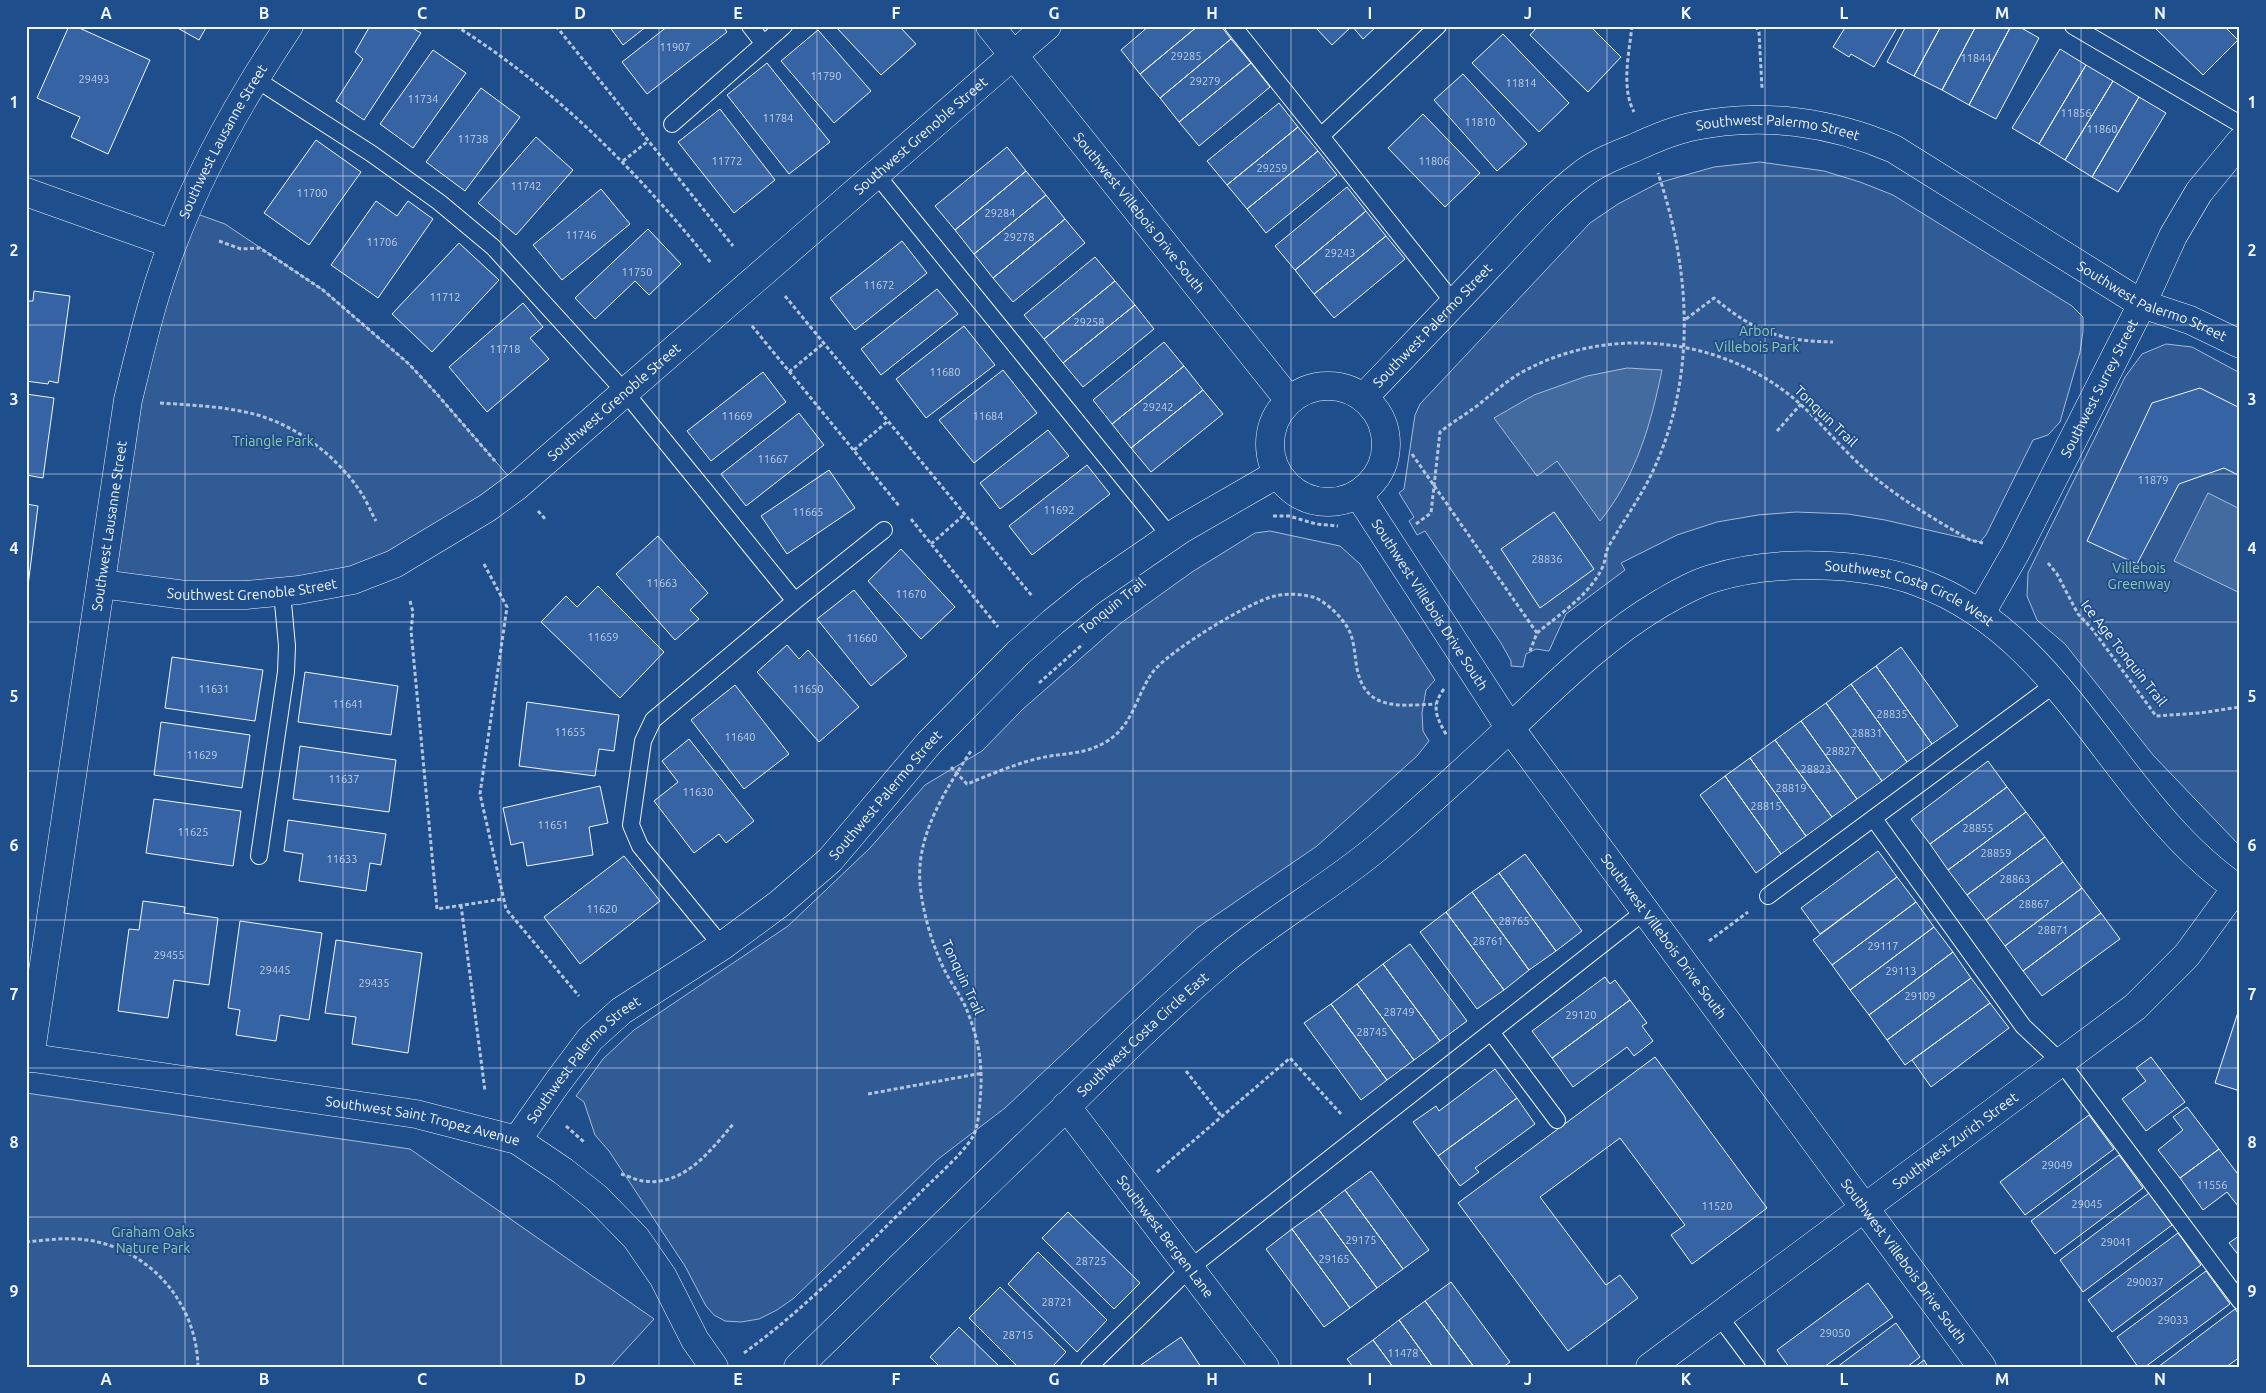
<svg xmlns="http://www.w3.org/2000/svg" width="2266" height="1393" viewBox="0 0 2266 1393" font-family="Ubuntu,sans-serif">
<rect width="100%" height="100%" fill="#1f4e8c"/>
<path fill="#305b95" stroke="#a8bbd7" d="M1760,162L1824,171L1860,182L1893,195L2072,306L2083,317V331L2080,352L2060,422L2048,435L2033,440L1986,535L1980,542L1885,520L1848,514L1796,512L1758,515L1717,522L1677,535L1621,563L1625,570L1566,614L1549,651L1536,649L1526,654L1523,667L1511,666V661L1501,643L1425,531L1417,535L1409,521L1414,517L1399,493L1404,489L1415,415L1420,404L1590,223L1618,204L1658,183L1714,167Z
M186,210L225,224L323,290L409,364L436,393L517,486L394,564L246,595L101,584L107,547Z
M2166,344L2192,347L2240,373V846L2153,755L2065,644L2037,620L2027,596L2028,573L2125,377L2142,354Z
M1270,531L1340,546L1360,564L1435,680L1426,690L1422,713L1423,731L1429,741L1417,756L1317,846L1197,928L1005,1108L937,1160L794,1298L777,1310L759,1319L741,1322L725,1321L714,1315L706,1306L685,1266L609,1151L595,1135L584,1102L576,1096L603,1059L634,1030L788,926L870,848L925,785L982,751L1023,709L1121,623L1192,572L1255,533Z
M26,1093L410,1149L654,1319L610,1367H26Z"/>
<path fill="#446ba0" stroke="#a8bbd7" d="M1627,368L1662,370C1651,424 1636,477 1600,521L1557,461L1537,476L1494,418L1534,395L1587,376Z
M2208,493L2240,509V593L2174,561Z"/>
<path fill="#3563a3" stroke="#f2f6ff" d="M69,26H75L150,60L108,154L71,137L80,117L37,98Z
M174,26H207L199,40Z
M370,26H409L421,33L364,120L336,101L363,59L355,52Z
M609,26H647L623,45Z
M668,26H723L727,32L647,94L622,62Z
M835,26H899L916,44L881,75Z
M1149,26H1198L1140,74L1121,50Z
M1198,26H1221L1231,39L1160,98L1140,74Z
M1314,26H1377L1363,39L1352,26L1332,45Z
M1538,26H1590L1621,57L1588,92L1530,35Z
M1846,26H1898L1874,67L1851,54L1849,57L1833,47Z
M1906,26H1941L1914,76L1887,62Z
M1941,26H1976L1942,90L1914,76Z
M1976,26H2011L1969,105L1942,90Z
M2011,26H2018L2039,38L1996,119L1969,105Z
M2153,26H2224L2238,40L2203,75Z
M818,30L871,91L834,123L781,61Z
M1503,34L1569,103L1539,132L1472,63Z
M1231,39L1251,63L1179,122L1160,98Z
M2060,49L2086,65L2039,144L2012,128Z
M433,50L466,73L413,148L380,124Z
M767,63L830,142L789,174L727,95Z
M1251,63L1270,87L1199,146L1179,122Z
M2086,65L2113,81L2065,160L2039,144Z
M1463,74L1527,144L1497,171L1434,100Z
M2113,81L2139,97L2092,177L2065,160Z
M481,88L520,117L465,191L426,162Z
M2139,97L2166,113L2118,192L2092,177Z
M1279,103L1298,127L1227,185L1207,161Z
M720,109L775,180L734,213L678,142Z
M1423,114L1480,173L1445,207L1388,148Z
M1298,127L1318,151L1247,209L1227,185Z
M536,137L573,170L516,235L478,203Z
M316,140L361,172L309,245L264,213Z
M1007,147L1026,171L955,230L935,206Z
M1318,151L1337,175L1266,233L1247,209Z
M1026,171L1046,195L974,254L955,230Z
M1347,187L1366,211L1295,270L1275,246Z
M601,189L630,224L562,280L533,245Z
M1046,195L1065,219L993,278L974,254Z
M376,201L397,216L408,201L433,219L378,298L331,265Z
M1366,211L1386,236L1314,294L1295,270Z
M1065,219L1085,243L1013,302L993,278Z
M648,229L681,264L649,295L635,281L595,319L575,298Z
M1386,236L1405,259L1334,318L1314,294Z
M902,241L927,273L855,330L830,298Z
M459,243L499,280L432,352L392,314Z
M1095,257L1115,281L1044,339L1024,315Z
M1115,281L1135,305L1063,363L1044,339Z
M937,289L958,314L881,375L861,349Z
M34,291L70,296L58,383L49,381L48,384L26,381V301H33Z
M523,303L543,327L530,338L549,359L487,412L449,367Z
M1135,305L1154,329L1083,387L1063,363Z
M964,326L995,365L926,418L896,379Z
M1164,342L1184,366L1112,424L1093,400Z
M1184,366L1203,390L1131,448L1112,424Z
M1003,370L1037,413L974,463L939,420Z
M763,372L786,402L711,461L687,431Z
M2200,388L2240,408V476L2224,468L2179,484L2137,564L2087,541L2152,403Z
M1203,390L1223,414L1151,472L1131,448Z
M26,394L54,398L43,478L26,475Z
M799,413L824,445L746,506L721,474Z
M1048,430L1069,456L1000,509L980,483Z
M1087,465L1110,494L1032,555L1009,526Z
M829,470L855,508L787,554L761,516Z
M26,504L38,506L28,586H26Z
M1554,512L1594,569L1540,608L1501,549Z
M658,536L708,593L690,610L699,619L675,640L616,574Z
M901,549L955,607L921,639L868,581Z
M598,586L664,652L620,698L541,622L566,596L577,607Z
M854,590L907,656L871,686L817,619Z
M787,645L799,659L808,650L859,707L819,742L757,672Z
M1901,647L1958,726L1932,744L1876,666Z
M172,657L263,670L255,721L165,708Z
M1876,666L1932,744L1907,762L1851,684Z
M305,672L398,686L391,735L298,722Z
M1851,684L1907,762L1882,781L1826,703Z
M735,685L789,754L744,789L691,720Z
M527,702L619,715L614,751L599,749L595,776L519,766Z
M1826,703L1882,781L1857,799L1801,721Z
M1801,721L1857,799L1832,817L1775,740Z
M161,722L250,735L242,788L154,775Z
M689,739L754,821L726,843L719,834L694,853L654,801L678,782L662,761Z
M1775,740L1832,817L1806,836L1750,758Z
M300,746L396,760L389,812L293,799Z
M1750,758L1806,836L1781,854L1725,776Z
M1988,761L2007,787L1930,844L1911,819Z
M1725,776L1781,854L1756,873L1700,795Z
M600,786L608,823L589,827L593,855L527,866L523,842L511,845L503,808Z
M2007,787L2026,812L1948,870L1930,844Z
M154,799L241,811L233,866L146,853Z
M2026,812L2045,837L1967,895L1948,870Z
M288,820L386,834L381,865L370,863L366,891L299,881L303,854L284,851Z
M2045,837L2063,862L1986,920L1967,895Z
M1878,851L1897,877L1820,934L1801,908Z
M1525,854L1582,931L1556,951L1499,873Z
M624,856L660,901L580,964L544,917Z
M2063,862L2082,888L2005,946L1986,920Z
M1499,873L1556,951L1529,970L1472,892Z
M1897,877L1916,902L1832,965L1813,940Z
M2082,888L2101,913L2023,971L2005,946Z
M1472,892L1529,970L1504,990L1446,912Z
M143,901L185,907L184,913L218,918L209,985L174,980L168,1018L118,1011L129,929L139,930Z
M1916,902L1934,927L1850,990L1832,965Z
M1446,912L1504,990L1477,1009L1420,932Z
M2101,913L2120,939L2042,996L2023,971Z
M240,921L322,933L309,1020L280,1015L276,1041L236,1035L240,1010L228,1008Z
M1934,927L1953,952L1869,1015L1850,990Z
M336,940L422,953L408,1053L352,1044L356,1017L325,1013Z
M1410,944L1467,1021L1440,1041L1383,964Z
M1953,952L1971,978L1887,1040L1869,1015Z
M1383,964L1440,1041L1414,1060L1357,984Z
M1605,977L1610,984L1615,980L1630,1000L1552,1058L1532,1031Z
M1971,978L1990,1003L1905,1065L1887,1040Z
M1357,984L1414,1060L1387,1080L1331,1004Z
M1630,1000L1647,1023L1642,1026L1653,1041L1634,1056L1627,1047L1573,1087L1552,1058Z
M1990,1003L2009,1028L1931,1087L1912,1060Z
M1331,1004L1387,1080L1361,1100L1304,1023Z
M2240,1006V1091L2215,1083Z
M1655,1057L1767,1208L1692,1264L1671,1235L1685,1225L1620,1138L1540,1197L1606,1285L1620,1275L1638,1298L1568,1351L1458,1203Z
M2151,1057L2185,1102L2146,1131L2122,1099L2146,1081L2136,1068Z
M1495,1069L1517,1098L1438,1156L1413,1122L1436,1106L1439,1111Z
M1517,1098L1535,1124L1475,1168L1479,1172L1460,1186L1438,1156Z
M2187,1107L2219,1149L2180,1178L2158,1150L2183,1130L2173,1117Z
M2089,1115L2114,1149L2025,1215L2000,1182Z
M2219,1149L2240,1177V1204L2238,1206L2227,1192L2203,1210L2180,1178Z
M2119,1155L2143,1188L2055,1254L2031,1221Z
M1371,1171L1429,1250L1403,1269L1345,1190Z
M1345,1190L1403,1269L1377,1288L1319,1210Z
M2149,1193L2172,1225L2083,1292L2060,1260Z
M1319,1210L1377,1288L1350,1308L1292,1229Z
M1068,1212L1140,1283L1114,1309L1042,1238Z
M1292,1229L1350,1308L1324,1327L1266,1249Z
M2178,1233L2201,1265L2112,1332L2088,1300Z
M2240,1235V1257L2229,1243Z
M1038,1252L1107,1320L1077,1352L1008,1284Z
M2206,1271L2230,1304L2145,1367H2138L2117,1337Z
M1451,1282L1510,1362L1503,1367H1474L1425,1301Z
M1868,1283L1893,1317L1824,1367H1789L1777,1350Z
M1000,1287L1066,1352L1052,1367H1018L969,1318Z
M1425,1301L1474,1367H1433L1399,1320Z
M2235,1309L2240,1316V1357L2226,1367H2158Z
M1399,1320L1433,1367H1393L1373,1340Z
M1896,1323L1920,1357L1907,1367H1837Z
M959,1327L1000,1367H940L930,1357Z
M1181,1337L1201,1367H1138Z
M1373,1340L1393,1367H1353L1347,1359Z
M1924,1360L1928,1367H1915Z"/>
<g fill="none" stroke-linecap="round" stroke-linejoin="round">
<g stroke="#f2f6ff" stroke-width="18">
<path id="service" d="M750,26L764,44
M1233,26L1454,303
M2073,26L2240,124
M254,78L372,154L439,202L493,247L625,392L795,601
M672,124L784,26
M1321,136L1438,26
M876,174L1170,536
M1874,819L2023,1026L2061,1062L2240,1301
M259,856L286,672L287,646L282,592
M1768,896L2055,684
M722,946L640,846L631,825L643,741L653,720L795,601L884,530
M1491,1032L1557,1120
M1719,1316L1757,1367
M1089,1367L1190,1268L1645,911"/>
</g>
<g stroke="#f2f6ff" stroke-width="29">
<g id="minor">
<path id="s1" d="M990,26L1289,400"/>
<path d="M26,192L172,244"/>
<circle cx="1328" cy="444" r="58"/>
<path id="s2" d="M1364,397C1406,353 1448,310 1489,266C1519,235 1547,201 1581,175C1596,163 1616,155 1634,148C1653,139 1674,130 1695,126C1762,112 1832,122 1894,149L2142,304L2190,320L2240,344"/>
<path id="s3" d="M1358,494L1510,728L1982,1367"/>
<path id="s4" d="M101,584L185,595H246L299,590L353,580L394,564L487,508L517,486L1047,26"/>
<path id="s5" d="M1981,613L2016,552L2142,304L2173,236L2199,192L2240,142"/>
<path id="s6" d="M26,1057L416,1114L517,1140L563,1171L597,1198L636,1238L663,1277L695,1340L714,1367"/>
<path id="s7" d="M30,1058L128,400C141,347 153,294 173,243C202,166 243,95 289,26"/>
<path id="s8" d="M1066,1106L1265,1367"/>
<path id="s9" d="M517,1140L557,1083L590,1039L621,1011L722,946L779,904L830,860L929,743L1018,653L1053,622L1090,592L1180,530L1277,474"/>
<path id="s10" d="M1650,1367L2135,1007L2187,955L2236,888"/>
</g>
</g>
<g stroke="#f2f6ff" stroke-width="29">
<g id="tertiary">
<path id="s11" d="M798,1367C885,1282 973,1196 1061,1112C1113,1061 1164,1011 1219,964C1269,921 1328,889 1378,847C1423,808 1468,768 1511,727C1559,682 1605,636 1663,602C1679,593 1696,583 1714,578C1772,560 1860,561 1918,582C2066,635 2115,806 2240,890"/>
</g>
</g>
<path stroke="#b3c4dc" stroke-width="3" stroke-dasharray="4 2.5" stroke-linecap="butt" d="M456,26C556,89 638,172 711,263
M556,26L733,246
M1632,26C1629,54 1621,87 1634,112
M1756,26L1759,32L1762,88
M623,161L647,142
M219,241L241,249L260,248L323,290L409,364L436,393L495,461
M785,296L1032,596
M1686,319L1714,298C1755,332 1780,341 1833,342
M752,326L900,507
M789,372L824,343
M160,403C189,405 217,406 245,412C291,421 336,454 362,494C367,502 371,512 376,521
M1777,431L1801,404
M854,450L888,421
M1412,454L1537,633L1530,651
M538,511L546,520
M1273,516H1289L1316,524L1338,526
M911,519L998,627
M1416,524L1431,513L1440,432C1454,421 1470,412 1483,401C1497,390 1510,378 1526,370C1609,326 1714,337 1787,393C1813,413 1832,438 1855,460C1889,493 1929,516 1970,540L1983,543
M931,544L965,514
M2048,563L2057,574L2078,614L2093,630L2156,716L2200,713L2240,707
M484,564L507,607L480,794L506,909L579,996
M410,601L413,612L411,630L437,909L503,899
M1537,633C1561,613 1591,594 1603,566C1606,559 1605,551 1610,544C1624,520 1640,498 1652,473C1697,378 1691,271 1658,173
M1039,683L1083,644
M1444,689C1430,707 1437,718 1447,736
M951,767L967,784C992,774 1019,762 1045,757C1066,753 1085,754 1104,743C1133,727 1135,698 1152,673C1167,652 1250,601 1275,596C1287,593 1301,594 1313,597C1322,600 1330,607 1337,614C1353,631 1353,640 1356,662C1362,711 1396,706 1436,704
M461,905L485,1091
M1709,941L1748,912
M1186,1071L1222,1117
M868,1094L983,1073
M566,1126L584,1142
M1157,1172L1290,1058L1341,1114
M621,1174C628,1176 636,1180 643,1181C684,1187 711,1150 734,1123
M26,1242C46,1240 67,1237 87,1240C150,1249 197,1303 198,1367
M744,1353C806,1308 860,1252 915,1198C930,1182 961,1156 972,1138C978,1129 979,1112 980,1101C983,1068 980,1044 968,1013C963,999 953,986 946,973C933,948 922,911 920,883C916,835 946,789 971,751"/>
<use href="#service" stroke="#1f4e8c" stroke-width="16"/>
<use href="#minor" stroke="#1f4e8c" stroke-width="28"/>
<use href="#tertiary" stroke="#1f4e8c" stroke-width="28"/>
</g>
<path fill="none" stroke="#f2f6ff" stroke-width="1" stroke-opacity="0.55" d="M185,26V1367M343,26V1367M501,26V1367M659,26V1367M817,26V1367M975,26V1367M1133,26V1367M1291,26V1367M1449,26V1367M1607,26V1367M1765,26V1367M1923,26V1367M2081,26V1367M26,176H2240M26,325H2240M26,474H2240M26,622H2240M26,771H2240M26,920H2240M26,1068H2240M26,1217H2240"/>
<g text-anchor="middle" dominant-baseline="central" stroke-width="4" stroke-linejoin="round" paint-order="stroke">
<g font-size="11" fill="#c3d1e8">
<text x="675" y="47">11907</text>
<text x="1186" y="56">29285</text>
<text x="1976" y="58">11844</text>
<text x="826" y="76">11790</text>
<text x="94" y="79">29493</text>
<text x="1205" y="81">29279</text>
<text x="1521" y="83">11814</text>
<text x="423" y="99">11734</text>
<text x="2076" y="113">11856</text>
<text x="778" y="118">11784</text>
<text x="1480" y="122">11810</text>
<text x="2102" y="129">11860</text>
<text x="473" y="139">11738</text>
<text x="727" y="161">11772</text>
<text x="1434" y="161">11806</text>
<text x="1272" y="168">29259</text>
<text x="526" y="186">11742</text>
<text x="312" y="193">11700</text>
<text x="1000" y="213">29284</text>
<text x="581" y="235">11746</text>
<text x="1019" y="237">29278</text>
<text x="382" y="242">11706</text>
<text x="1340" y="253">29243</text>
<text x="637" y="272">11750</text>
<text x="879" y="285">11672</text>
<text x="445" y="297">11712</text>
<text x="1089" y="322">29258</text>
<text x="505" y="349">11718</text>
<text x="945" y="372">11680</text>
<text x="1158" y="407">29242</text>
<text x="737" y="416">11669</text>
<text x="988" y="416">11684</text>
<text x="773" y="459">11667</text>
<text x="2153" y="480">11879</text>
<text x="1059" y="510">11692</text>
<text x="808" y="512">11665</text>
<text x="1547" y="559">28836</text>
<text x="662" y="583">11663</text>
<text x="911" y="594">11670</text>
<text x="603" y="637">11659</text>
<text x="862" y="638">11660</text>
<text x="214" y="689">11631</text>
<text x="808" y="689">11650</text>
<text x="348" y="704">11641</text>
<text x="1892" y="714">28835</text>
<text x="570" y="732">11655</text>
<text x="1867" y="733">28831</text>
<text x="740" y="737">11640</text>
<text x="1841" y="751">28827</text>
<text x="202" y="755">11629</text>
<text x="1816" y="769">28823</text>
<text x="344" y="779">11637</text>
<text x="1791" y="788">28819</text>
<text x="698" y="792">11630</text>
<text x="1766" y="806">28815</text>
<text x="553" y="825">11651</text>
<text x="1978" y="828">28855</text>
<text x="193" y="832">11625</text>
<text x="1996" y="853">28859</text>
<text x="342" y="859">11633</text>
<text x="2015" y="879">28863</text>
<text x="2034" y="904">28867</text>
<text x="602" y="909">11620</text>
<text x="1514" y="921">28765</text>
<text x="2053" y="930">28871</text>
<text x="1488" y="941">28761</text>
<text x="1883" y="946">29117</text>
<text x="169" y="955">29455</text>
<text x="275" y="970">29445</text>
<text x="1901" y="971">29113</text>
<text x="374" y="983">29435</text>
<text x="1920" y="996">29109</text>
<text x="1399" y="1012">28749</text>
<text x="1581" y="1015">29120</text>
<text x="1372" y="1032">28745</text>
<text x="2057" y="1165">29049</text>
<text x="2212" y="1185">11556</text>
<text x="2087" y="1204">29045</text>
<text x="1717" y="1206">11520</text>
<text x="1361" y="1240">29175</text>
<text x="2116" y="1242">29041</text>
<text x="1334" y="1259">29165</text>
<text x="1091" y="1261">28725</text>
<text x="2145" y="1282">290037</text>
<text x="1057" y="1302">28721</text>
<text x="2173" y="1320">29033</text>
<text x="1835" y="1333">29050</text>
<text x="1018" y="1335">28715</text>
<text x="1403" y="1353">11478</text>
</g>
<g font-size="14" fill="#f2f6ff" stroke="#1f4e8c">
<text stroke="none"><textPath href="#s2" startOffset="519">Southwest Palermo Street</textPath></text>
<text stroke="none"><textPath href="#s4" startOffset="978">Southwest Grenoble Street</textPath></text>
<text stroke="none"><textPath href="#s7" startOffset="942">Southwest Lausanne Street</textPath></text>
<text stroke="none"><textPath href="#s1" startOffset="239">Southwest Villebois Drive South</textPath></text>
<text stroke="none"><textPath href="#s2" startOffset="939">Southwest Palermo Street</textPath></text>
<text stroke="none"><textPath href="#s2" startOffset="99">Southwest Palermo Street</textPath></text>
<text stroke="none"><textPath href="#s5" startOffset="254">Southwest Surrey Street</textPath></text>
<text stroke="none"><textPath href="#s4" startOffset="572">Southwest Grenoble Street</textPath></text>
<text transform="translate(1826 416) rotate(44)">Tonquin Trail</text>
<text stroke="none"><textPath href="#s7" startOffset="538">Southwest Lausanne Street</textPath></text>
<text stroke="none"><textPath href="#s4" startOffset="152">Southwest Grenoble Street</textPath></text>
<text stroke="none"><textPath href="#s11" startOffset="1415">Southwest Costa Circle West</textPath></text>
<text stroke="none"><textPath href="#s3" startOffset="132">Southwest Villebois Drive South</textPath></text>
<text transform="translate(1112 606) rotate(-39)">Tonquin Trail</text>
<text transform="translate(2124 653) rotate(52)">Ice Age Tonquin Trail</text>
<text stroke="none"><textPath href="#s9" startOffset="510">Southwest Palermo Street</textPath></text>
<text stroke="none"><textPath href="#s3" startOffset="538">Southwest Villebois Drive South</textPath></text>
<text transform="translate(963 977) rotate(65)">Tonquin Trail</text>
<text stroke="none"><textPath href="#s11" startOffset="479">Southwest Costa Circle East</textPath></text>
<text stroke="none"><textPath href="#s9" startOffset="105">Southwest Palermo Street</textPath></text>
<text stroke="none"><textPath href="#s6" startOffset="402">Southwest Saint Tropez Avenue</textPath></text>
<text stroke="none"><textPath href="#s10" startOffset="380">Southwest Zurich Street</textPath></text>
<text stroke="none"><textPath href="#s8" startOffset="164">Southwest Bergen Lane</textPath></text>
<text stroke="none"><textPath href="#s3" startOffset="942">Southwest Villebois Drive South</textPath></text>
</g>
<g font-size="14" fill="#97c8a6" stroke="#1f4e8c">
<text x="1757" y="331">Arbor<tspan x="1757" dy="16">Villebois Park</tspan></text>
<text x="273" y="441">Triangle Park</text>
<text x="2139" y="568">Villebois<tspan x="2139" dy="16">Greenway</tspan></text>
<text x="153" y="1232">Graham Oaks<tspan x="153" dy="16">Nature Park</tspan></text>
</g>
</g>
<rect width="2266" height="1393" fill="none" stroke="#1f4e8c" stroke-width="55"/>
<rect x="28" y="28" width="2210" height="1338" fill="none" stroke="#f2f6ff" stroke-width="2"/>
<g font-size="16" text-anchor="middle" font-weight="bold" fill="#f2f6ff">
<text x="106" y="19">A</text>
<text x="264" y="19">B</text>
<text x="422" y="19">C</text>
<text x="580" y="19">D</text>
<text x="738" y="19">E</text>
<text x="896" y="19">F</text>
<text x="1054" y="19">G</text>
<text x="1212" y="19">H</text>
<text x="1370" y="19">I</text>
<text x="1528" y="19">J</text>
<text x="1686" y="19">K</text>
<text x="1844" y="19">L</text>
<text x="2002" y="19">M</text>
<text x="2160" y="19">N</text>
<text x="14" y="108">1</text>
<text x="2252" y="108">1</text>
<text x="14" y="256">2</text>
<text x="2252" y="256">2</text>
<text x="14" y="405">3</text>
<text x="2252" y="405">3</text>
<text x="14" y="554">4</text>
<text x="2252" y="554">4</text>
<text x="14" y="702">5</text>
<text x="2252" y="702">5</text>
<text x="14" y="851">6</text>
<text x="2252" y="851">6</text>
<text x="14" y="1000">7</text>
<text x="2252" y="1000">7</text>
<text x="14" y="1148">8</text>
<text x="2252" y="1148">8</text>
<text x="14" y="1297">9</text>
<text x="2252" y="1297">9</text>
<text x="106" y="1385">A</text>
<text x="264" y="1385">B</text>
<text x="422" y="1385">C</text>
<text x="580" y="1385">D</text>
<text x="738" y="1385">E</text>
<text x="896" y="1385">F</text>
<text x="1054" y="1385">G</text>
<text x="1212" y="1385">H</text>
<text x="1370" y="1385">I</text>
<text x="1528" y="1385">J</text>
<text x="1686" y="1385">K</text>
<text x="1844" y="1385">L</text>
<text x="2002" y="1385">M</text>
<text x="2160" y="1385">N</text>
</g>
</svg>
